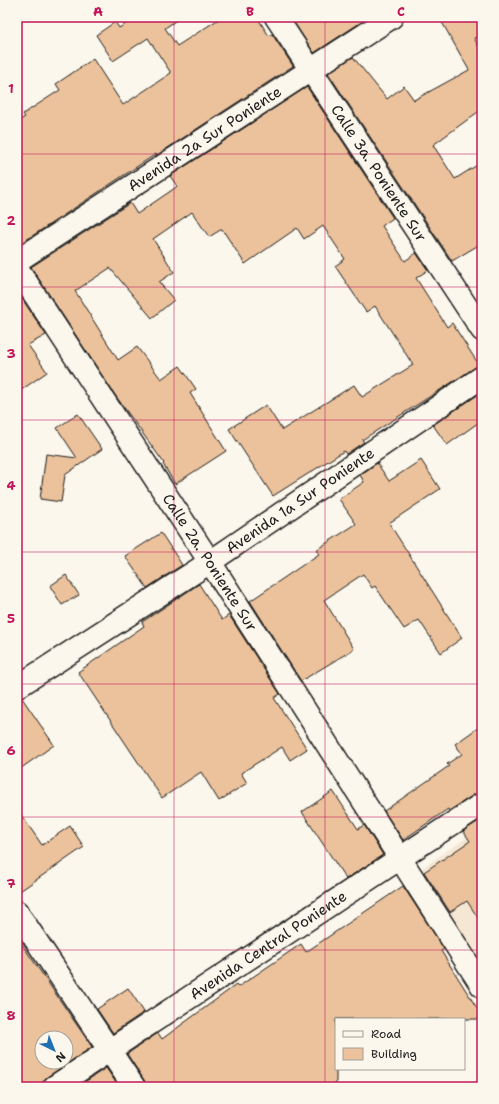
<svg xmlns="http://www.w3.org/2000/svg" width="499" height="1104" viewBox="0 0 499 1104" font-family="'Shantell Sans',sans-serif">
<rect width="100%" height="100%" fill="#fbf7ec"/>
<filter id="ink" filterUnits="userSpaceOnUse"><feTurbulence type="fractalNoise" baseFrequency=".025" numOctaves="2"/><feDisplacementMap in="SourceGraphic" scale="8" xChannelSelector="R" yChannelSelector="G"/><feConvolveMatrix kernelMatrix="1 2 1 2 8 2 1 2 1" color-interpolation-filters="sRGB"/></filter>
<g filter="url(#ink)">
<path fill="#f6e7d4" d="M482,827V962L419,870Z"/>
<path fill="#ecc29c" stroke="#1c1c1c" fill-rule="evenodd" d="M134,17H181L165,28L177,46L222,17H257L269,36L272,34L293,66L157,155L156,154L17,246V122L25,117L23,114L60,90L56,84L93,59L123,105L171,73L148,38L113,61L96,35L115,22L119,28L135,18Z
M300,17H369L314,53L293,21Z
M439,17H482V34L474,38L482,53V109L433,145L455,179L482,162V243L452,261L328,73L353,57L387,99L404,86L414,100L469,70Z
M307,87L393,218L382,226L405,261L416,253L428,270L416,278L447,327L452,323L479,365L362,440L364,442L346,454L344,451L273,496L229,429L266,405L282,430L354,385L362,397L413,365L375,306L366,312L335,266L345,259L323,226L304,239L297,228L245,264L222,229L209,237L192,212L153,239L174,272L159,282L174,300L152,318L110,268L75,291L118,360L137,347L161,379L180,366L196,389L190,393L226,451L175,484L163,464L164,463L115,395L31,267L130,203L137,214L175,188L177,186L170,176Z
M17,291L46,335L28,345L47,372L17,393Z
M482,392V420L447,445L433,425Z
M78,414L102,449L65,475L61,502L40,499L46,454L77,458L57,428Z
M421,460L440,489L389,523L462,638L441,653L419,620L404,629L375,586L372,588L363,574L324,600L354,649L301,681L250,601L319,554L316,550L356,524L339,499L364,482L360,475L377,463L389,481Z
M161,533L182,565L147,588L125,556Z
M66,575L79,595L62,605L50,586Z
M199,584L222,620L229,615L280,694L274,698L307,749L290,760L282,747L241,773L247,783L219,801L201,772L162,798L78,672L144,626L142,622Z
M22,698L54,745L17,771V699Z
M482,725V792L475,794L449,811L448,809L403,840L384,811L449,766L447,764L462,754L455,744Z
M333,791L358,829L364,825L383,855L346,879L302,812Z
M17,809L42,845L70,826L84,847L17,893Z
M482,819V924L467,901L450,912L424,872L470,841L463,831Z
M403,886L444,949L441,951L482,1016V1019H336V1087H146L144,1080L127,1054L158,1033L162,1039L236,985L238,987L301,944L306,952Z
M17,937L92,1047L47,1077L43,1081L42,1087H17ZM42,1038H66V1062H42Z
M128,988L144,1012L113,1033L97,1009Z
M106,1068L119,1087H77Z"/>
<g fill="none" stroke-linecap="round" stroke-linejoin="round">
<g stroke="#1c1c1c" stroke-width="25">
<g id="street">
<path id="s1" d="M276,17L482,330"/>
<path id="s2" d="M17,261L392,17"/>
<path id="s3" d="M17,268L210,562L482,986"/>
<path id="s4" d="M17,687L210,562L482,377"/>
<path d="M17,912L134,1087"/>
<path id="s5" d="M54,1087L482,804"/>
</g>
</g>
<use href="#street" stroke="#fbf7ec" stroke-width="22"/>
</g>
</g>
<path fill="none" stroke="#c2185b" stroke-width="1" stroke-opacity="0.55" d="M174,17V1087M325,17V1087M17,154H482M17,287H482M17,420H482M17,552H482M17,684H482M17,817H482M17,950H482"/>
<g text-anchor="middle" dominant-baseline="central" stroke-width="3" stroke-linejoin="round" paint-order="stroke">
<g font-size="15" fill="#1c1c1c" stroke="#fbf7ec">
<text stroke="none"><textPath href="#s2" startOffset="224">Avenida 2a Sur Poniente</textPath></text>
<text stroke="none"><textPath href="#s1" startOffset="187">Calle 3a. Poniente Sur</textPath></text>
<text stroke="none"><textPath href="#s4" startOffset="339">Avenida 1a Sur Poniente</textPath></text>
<text stroke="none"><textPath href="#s3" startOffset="352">Calle 2a. Poniente Sur</textPath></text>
<text stroke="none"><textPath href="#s5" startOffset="257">Avenida Central Poniente</textPath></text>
</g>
</g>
<rect width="499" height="1104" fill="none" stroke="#fbf7ec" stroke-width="44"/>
<rect x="335" y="1018" width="130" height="52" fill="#fbf7ec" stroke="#a29f99"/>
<rect x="343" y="1031" width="20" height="6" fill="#fbf7ec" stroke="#a29f99"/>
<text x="371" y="1038" font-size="12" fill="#1c1c1c">Road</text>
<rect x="343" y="1048" width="20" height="12" fill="#ecc29c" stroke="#a29f99"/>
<text x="371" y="1058" font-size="12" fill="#1c1c1c">Building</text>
<g transform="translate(54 1050) rotate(137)"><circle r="19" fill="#fbf7ec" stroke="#a29f99"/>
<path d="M0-3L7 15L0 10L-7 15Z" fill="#1f6fb2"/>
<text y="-6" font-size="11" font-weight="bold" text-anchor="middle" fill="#1c1c1c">N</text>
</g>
<rect x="22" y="22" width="455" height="1060" fill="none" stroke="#c2185b" stroke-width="1.5"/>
<g font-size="13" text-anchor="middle" font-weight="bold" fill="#c2185b">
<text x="98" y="16">A</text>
<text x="250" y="16">B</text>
<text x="401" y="16">C</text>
<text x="11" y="93">1</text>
<text x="11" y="225">2</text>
<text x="11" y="358">3</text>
<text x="11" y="490">4</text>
<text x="11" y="623">5</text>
<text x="11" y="755">6</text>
<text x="11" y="888">7</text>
<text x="11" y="1020">8</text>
</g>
</svg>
